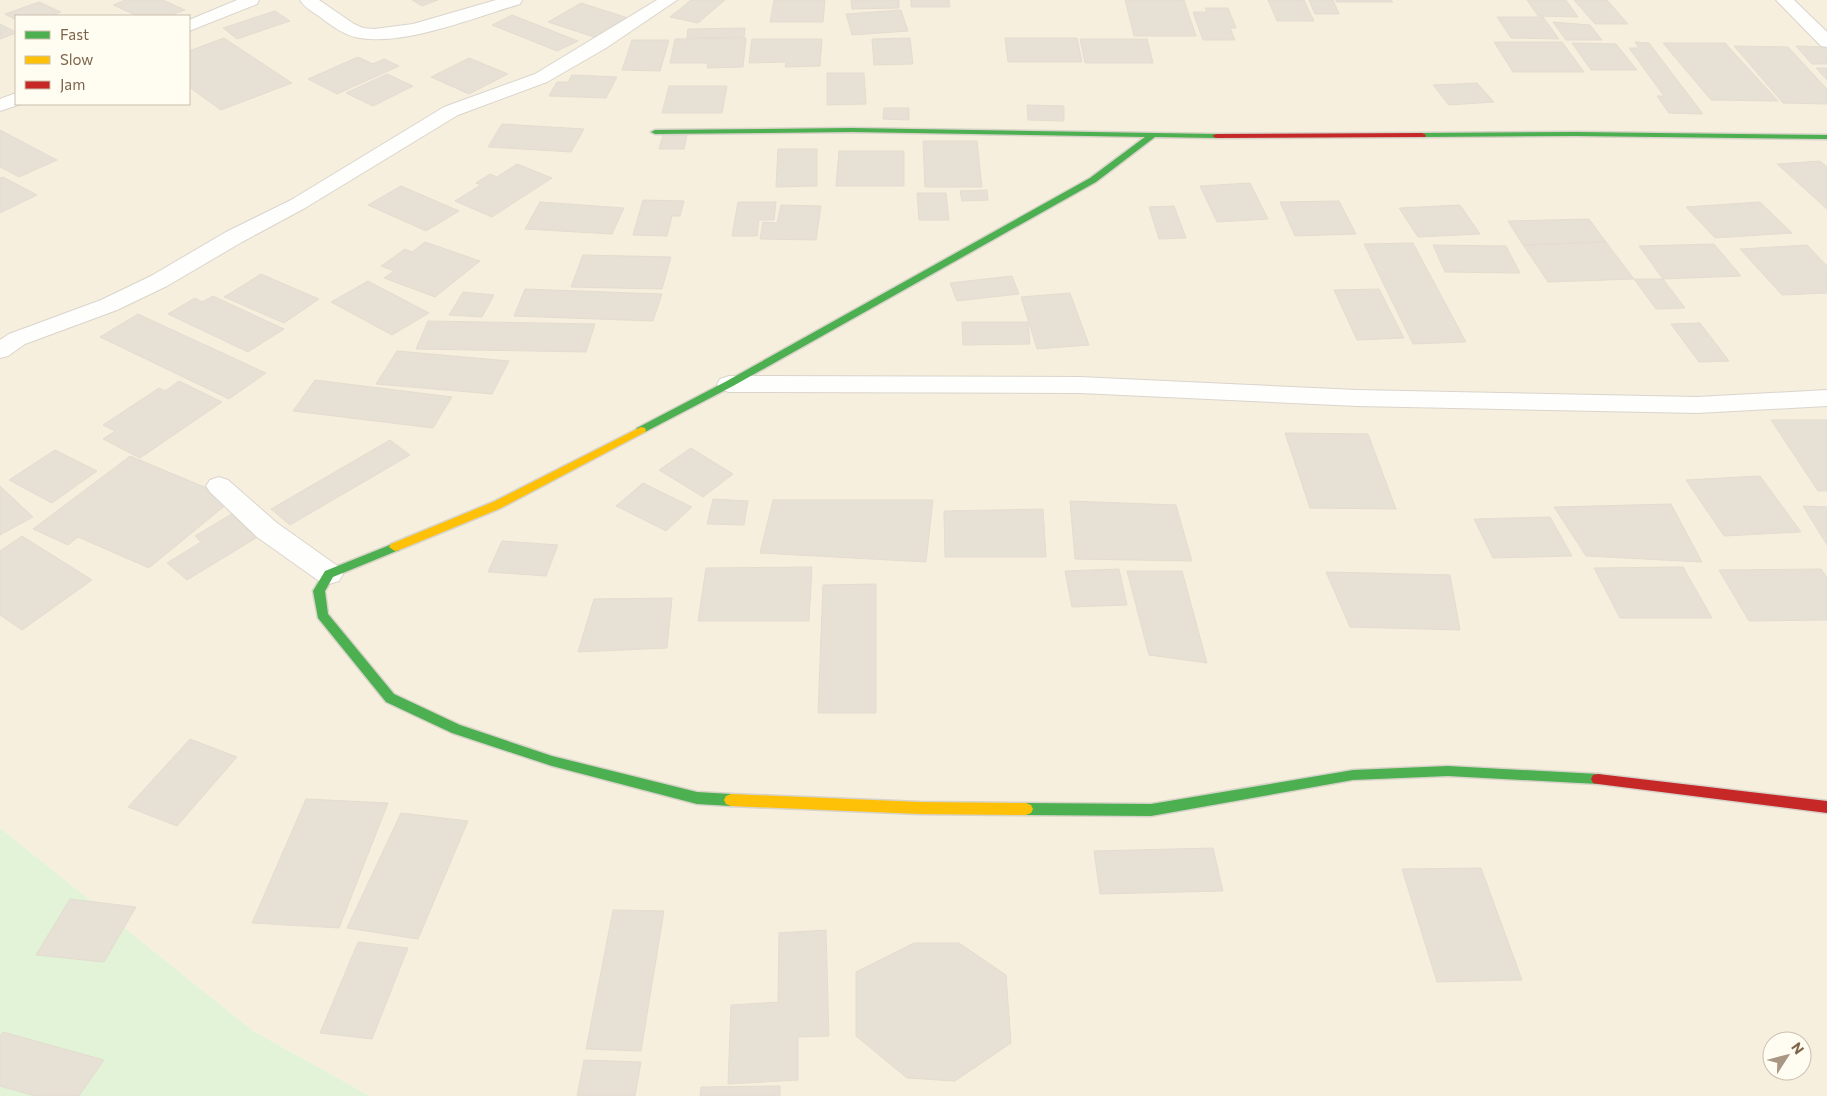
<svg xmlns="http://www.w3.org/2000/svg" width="1827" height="1096" viewBox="0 0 1827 1096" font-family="Commissioner,sans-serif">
<rect width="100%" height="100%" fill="#faf7ee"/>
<path fill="#f6efde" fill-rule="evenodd" d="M0,0H1827V1096H370L253,1031L0,828ZM16,16H189V104H16ZM1772,1041H1802V1071H1772Z"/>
<path fill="#e2f3d7" d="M0,828L253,1031L370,1096H0Z"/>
<path fill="#e7e0d5" stroke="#e4dccf" d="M125,0H163L185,10L168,16H138L113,5Z
M412,0H438L422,6Z
M691,0H725L698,23L670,17Z
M774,0H825L823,22H770Z
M851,0H899V8L852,9Z
M911,0H949L950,7H911Z
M1125,0H1184L1196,36H1134Z
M1268,0H1304L1314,21H1277Z
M1309,0H1333L1339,14H1315Z
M1336,0H1391L1393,2H1336Z
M1527,0H1566L1578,17L1538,16Z
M1574,0H1607L1628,24H1595Z
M39,2L61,12L51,16H16V20L5,14Z
M581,3L631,19L597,38L548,22Z
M1205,8H1228L1236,28H1230L1235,40H1203L1193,12H1207Z
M901,10L908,31L852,35L846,14Z
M275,11L290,21L237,39L223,28Z
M512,15L578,41L557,51L492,25Z
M1497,17H1543L1559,39L1511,38Z
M1553,22L1590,25L1602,40H1566Z
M0,24L16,32V33L0,39Z
M745,28L744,37L687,38L688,29Z
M224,38L292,83L221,110L189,87V51Z
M746,38L743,67L707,68L708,63H670L675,39Z
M910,38L913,64L874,65L872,39Z
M1005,38H1077L1082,62H1008Z
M752,39H822L820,66L785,67L786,62L749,63Z
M1080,39H1147L1153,63H1085Z
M632,40H669L660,71L622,70Z
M1494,42H1562L1584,72H1513Z
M1635,42L1649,43L1703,114L1669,113L1657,96H1664L1629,48H1639Z
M1572,43L1616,44L1637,70H1591Z
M1663,43H1725L1778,101L1711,100Z
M1734,46L1788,47L1827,89V104L1783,103Z
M1796,46L1824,47L1827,50V64H1812Z
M358,57L373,64L384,59L399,66L337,94L308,79Z
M469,58L508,74L469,94L431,77Z
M1816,68H1827V80Z
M827,73H864L866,104L827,105Z
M387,74L413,86L373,106L346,93Z
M572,75L617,77L606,98L549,96L557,82H568Z
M1477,83L1494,102L1449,105L1433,85Z
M669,86H727L722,113H662Z
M1027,105L1064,106V121L1028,120Z
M884,108H909V120L883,119Z
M502,124L584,129L571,152L488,147Z
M0,130L57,160L19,177L0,167Z
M663,135H687L684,149H659Z
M923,141H977L982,187H925Z
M778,149H817V186L776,187Z
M839,151H904V186H836Z
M1820,161L1827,167V209L1777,164Z
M517,164L552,178L492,217L455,201L481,185L476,183L490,174L497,177Z
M3,177L37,195L0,213V178Z
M1250,183L1268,219L1217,222L1200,186Z
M401,186L459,211L426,231L368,205Z
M987,190L988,200L962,201L960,191Z
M917,193H946L949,220H919Z
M643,200L684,201L680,216H672L667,236L633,235Z
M1339,201L1356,234L1295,236L1280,202Z
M540,202L624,208L612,234L525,229Z
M738,202H776L774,220H759L757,236H732Z
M1760,202L1792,233L1715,238L1686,207Z
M781,205L821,206L816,240L760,239L763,222L777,223Z
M1460,205L1480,234L1418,237L1399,208Z
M1174,206L1186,238L1159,239L1149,207Z
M1589,219L1606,242L1523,245L1508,221Z
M425,242L480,261L435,297L384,278L394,271L381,266L405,249L412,252Z
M1606,242L1634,279L1548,282L1523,245Z
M1413,243L1466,342L1413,344L1364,244Z
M1714,244L1741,276L1663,279L1639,246Z
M1433,245L1506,246L1520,273L1445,272Z
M1807,245L1827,266V293L1782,295L1740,249Z
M583,255L671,257L662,289L571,287Z
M261,274L319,299L284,323L224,297Z
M1012,276L1019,294L957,301L950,283Z
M1634,279H1663L1685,308L1656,309Z
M368,281L429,313L392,335L331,302Z
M525,289L662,294L653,321L514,316Z
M1379,289L1404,338L1357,340L1334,290Z
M463,292L494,295L482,317L449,315Z
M1070,293L1089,345L1037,349L1021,297Z
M213,296L284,329L248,352L168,314L195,298L202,302Z
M138,314L266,373L229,399L100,337Z
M428,321L595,324L586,352L416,349Z
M962,322H1028L1030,344L963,345Z
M1700,323L1729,361L1699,362L1671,324Z
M397,351L509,361L492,394L376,384Z
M315,380L452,397L433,428L293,411Z
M179,381L222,402L140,458L103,439L115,431L103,425L159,388L165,391Z
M1771,420H1827V491H1818Z
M1285,433L1368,434L1396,509L1310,508Z
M390,440L410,455L290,525L271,509Z
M691,448L733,474L703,497L659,470Z
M55,450L97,471L52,503L9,480Z
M130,456L233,499L149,568L78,537L68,545L33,529Z
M1760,476L1801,532L1724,536L1686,480Z
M643,483L692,507L666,531L616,506Z
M0,486L33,517L0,535Z
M713,499L748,501L744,525L707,524Z
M773,500H933L926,562L760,553Z
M1070,501L1176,505L1192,561L1075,559Z
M1671,504L1702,562L1586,556L1554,507Z
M1803,506L1827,507V545Z
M1043,509L1046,557H945L944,511Z
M235,512L261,535L187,580L167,563L201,542L195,536Z
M1550,517L1572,556L1493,558L1474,519Z
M22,536L92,580L22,630L0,615V551Z
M502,541L558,545L546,576L488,572Z
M812,567L809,621H698L706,568Z
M1683,567L1712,618H1620L1594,568Z
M1119,569L1127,605L1072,607L1065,571Z
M1821,569L1827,577V620L1749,621L1719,570Z
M1127,571H1182L1207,663L1149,655Z
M1326,572L1450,575L1460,630L1350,627Z
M876,584V713H818L823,585Z
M672,598L667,648L578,652L594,599Z
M190,739L237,757L177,826L128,807Z
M306,799L388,803L339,928L252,923Z
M401,813L468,821L418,939L347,928Z
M1213,848L1223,891L1100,894L1094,851Z
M1481,868L1522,980L1437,982L1402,869Z
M70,899L136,907L104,962L36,955Z
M613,910L664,911L641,1051L586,1049Z
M826,930L829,1036L798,1037V1080L728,1084L731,1005L778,1002L779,933Z
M358,942L408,948L372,1039L320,1033Z
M914,943H959L1006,975L1011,1043L955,1081L907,1078L856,1036V972Z
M3,1032L104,1060L79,1096H35L0,1086V1036Z
M584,1060L641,1062L635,1096H577Z
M780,1086V1096H700L701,1087Z"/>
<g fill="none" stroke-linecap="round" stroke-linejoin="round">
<g stroke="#dad4cc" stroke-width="2">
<path id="street" d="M237,0H259L257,4L189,31V20Z
M300,0H319L354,24L363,28L374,29L413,24L496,0H522L520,4C476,17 405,46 360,38C345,36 332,26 320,17C313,12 304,7 300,0Z
M657,0H677L606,48L547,82L458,115L305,208L242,242L167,286L117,310L25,344L8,356L0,358V340L9,334L101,300L151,276L226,232L291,200L444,107L535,74Z
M1776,0H1794L1827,32V47L1821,46Z
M16,93V104H21L0,111V99Z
M729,376L1080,377L1357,390L1697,397L1827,390V406L1697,413L1357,406L1080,393L729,392L720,389L717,384L720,379Z
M219,477L228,480L277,523L339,567L343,574L339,581L329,584L319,581L257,537L210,492L206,486L210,480Z"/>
</g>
<g stroke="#d8d3c9" stroke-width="3">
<path id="fast" d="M852,128L1216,134L1220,136L1216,138L1155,137L1096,182L733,386L645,432H637L636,430L637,428L725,382L1090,178L1145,137L852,132L655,134L651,132L655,130Z
M1576,132L1827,135V139L1576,136L1422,137L1418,135L1422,133Z
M395,543L401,547L399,550L333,577L325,591L328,614L394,694L460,725L552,756L697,792L731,794L736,796L738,800L736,804L731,806L697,804L552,766L452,733L386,702L318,618L313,591L325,571Z
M1448,766L1598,774L1603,775L1605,779L1603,783L1598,784L1448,776L1353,780L1151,816L1026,815L1021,813L1019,809L1021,805L1026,803L1151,804L1353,770Z"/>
</g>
<g stroke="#d8d3c9" stroke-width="3">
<path id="slow" d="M641,427L645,428L646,430L645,432L501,508L399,550L395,551L389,547L391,544L493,502Z
M731,794L920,802L1026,803L1031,805L1033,809L1031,813L1026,815L920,814L731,806L726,804L724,800L726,796Z"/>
</g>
<g stroke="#d8d3c9" stroke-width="3">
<path id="jam" d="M1422,133L1426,135L1425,137L1216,138L1212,136L1216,134Z
M1598,774L1827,801V813L1598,784L1593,783L1591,779L1593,775Z"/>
</g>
<use href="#street" fill="#fefefc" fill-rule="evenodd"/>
<use href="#fast" fill="#4caf50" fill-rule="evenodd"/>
<use href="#slow" fill="#ffc107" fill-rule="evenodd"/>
<use href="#jam" fill="#c62828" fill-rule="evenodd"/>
</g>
<rect x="15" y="15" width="175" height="90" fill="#fffcf2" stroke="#cbbfae"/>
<rect x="25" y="31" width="25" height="8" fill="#4caf50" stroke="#cbbfae"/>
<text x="60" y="40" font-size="15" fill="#7d6449">Fast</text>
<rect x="25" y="56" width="25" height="8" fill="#ffc107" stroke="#cbbfae"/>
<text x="60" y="65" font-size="15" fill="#7d6449">Slow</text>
<rect x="25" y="81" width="25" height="8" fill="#c62828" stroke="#cbbfae"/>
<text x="60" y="90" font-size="15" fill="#7d6449">Jam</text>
<g transform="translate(1787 1056) rotate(54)"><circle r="24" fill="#fffcf2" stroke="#cbbfae"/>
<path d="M0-4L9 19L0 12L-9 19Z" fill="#a99783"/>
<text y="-8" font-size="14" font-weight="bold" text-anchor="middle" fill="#7d6449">N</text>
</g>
</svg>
